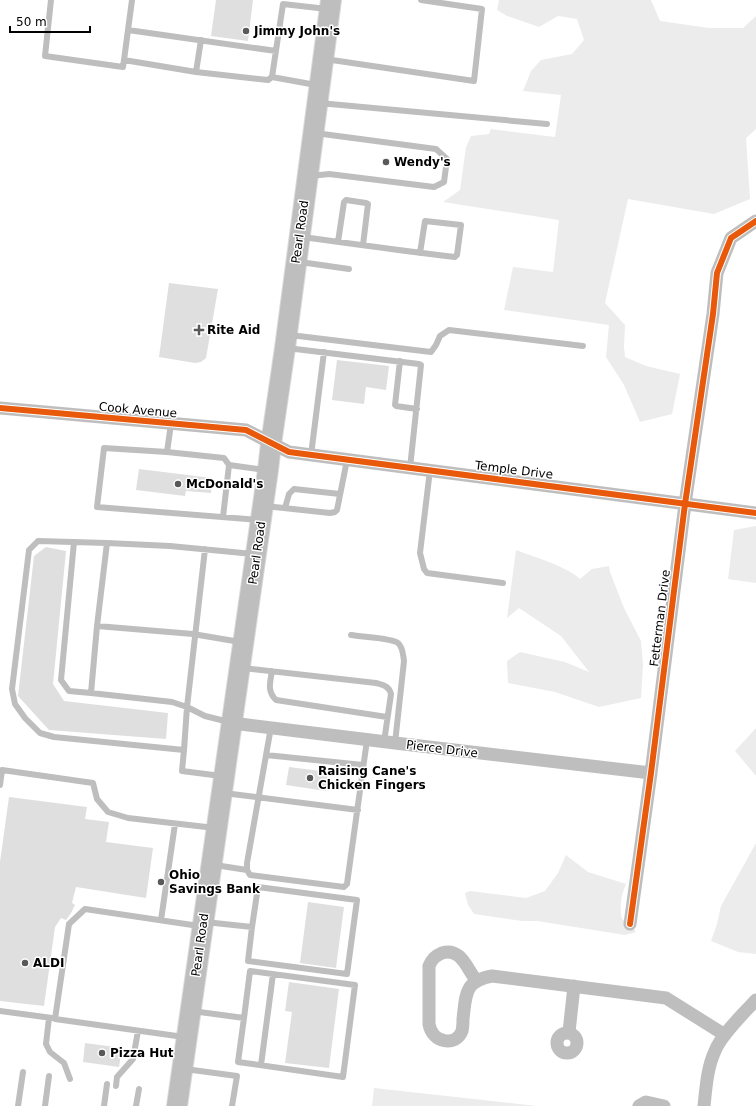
<svg xmlns="http://www.w3.org/2000/svg" width="756" height="1106" viewBox="0 0 756 1106" font-family="'DejaVu Sans',sans-serif">
<rect width="100%" height="100%" fill="#fff"/>
<path fill="#ececec" d="M499,0H651L660,21L709,28H743L756,16V129L746,138L750,199L714,214L628,199L605,303L625,325L624,347L625,357L646,366L680,374L672,414L640,422L624,385L606,357L609,325L504,310L513,267L553,272L559,220L443,202L460,190L466,147L471,136L489,134L491,129L555,137L561,95L523,91L531,71L541,60L572,54L584,40L577,19L558,16L539,27L507,16L497,10Z
M756,526V583L728,579L734,530Z
M516,550C534,557 566,566 580,579L592,569L609,566L610,572L624,608L641,641L643,665L641,698L599,707L555,692L508,683L507,661L520,652L565,662L589,672L561,636L519,608L507,618Z
M756,728V776L735,751Z
M756,843V954L738,952L711,941L717,924L721,906Z
M566,855L588,872L626,884C621,896 619,906 622,919L630,924L636,932L625,935L537,921H522L474,914L468,905L465,893L470,891L526,898L545,891L558,873Z
M374,1088L537,1106H372Z"/>
<path fill="#dfdfdf" d="M216,0H253L248,41L211,36Z
M169,283L218,289L206,358L201,362L195,363L159,357Z
M337,360L389,366L386,390L366,387L364,404L332,400Z
M139,469L212,478L211,493L186,491L185,496L136,490Z
M46,547L66,551L53,684L64,701L168,713L166,739L49,730L18,696L34,556Z
M289,767L328,772L326,791L286,785Z
M9,797L87,807L85,819L109,822L106,842L153,848L146,898L76,887L72,903L75,905L71,913L66,920L61,918L55,927L44,1006L0,1001V862Z
M308,902L344,907L336,968L300,963Z
M289,982L339,989L329,1068L285,1063L292,1012L285,1011Z
M85,1043L122,1048L119,1067L83,1062Z"/>
<g fill="none" stroke-linecap="round" stroke-linejoin="round">
<g stroke="#dbdbdb" stroke-width="22">
<path id="primary" d="M177,1106L268,470L271,444L285,348L331,0"/>
</g>
<path stroke="#bebebe" stroke-width="6" d="M51,0L45,56L123,67L124,60
M132,0L124,60L196,72L268,80L272,77
M128,30L276,51
M325,59L474,81L482,9L421,0
M196,72L201,40
M316,85L272,77L283,4L327,9
M319,103L547,124
M311,176L329,174L434,187L444,182L447,159L436,149L315,133
M303,237C353,244 404,251 455,257L457,255L461,225L425,221L420,253
M338,242L344,202L346,200L366,203L368,204L363,245
M300,262L349,269
M290,335L431,352L436,345L440,336L449,330L583,346
M287,348L419,364L421,365L410,468
M400,361L395,405L396,406L417,409
M167,452L171,424
M311,455L324,352
M430,470L420,553L424,569L427,573L503,583
M265,506L330,513L335,512L337,510L347,460
M285,508L289,494L294,489L340,494
M223,517L229,465
M258,520L97,507L104,448L167,452L224,458L229,465L265,470
M74,542L61,680L69,691L91,693
M107,543L38,541L29,550L12,689L15,704L25,718L40,733L54,737L184,750L187,707L205,716L229,722
M97,626L91,693L172,702L187,707L205,549
M351,635C361,637 392,638 398,643C403,647 403,655 404,661L395,743
M240,642L193,634L97,626L107,543L170,546L253,554
M243,668L376,683C383,685 389,686 391,694L384,742
M272,671C270,683 267,691 276,700L387,717
M271,727L247,863V870L250,875L344,887L347,884L367,740
M184,750L182,771L221,776
M266,755L363,765
M0,785L2,770L93,783L97,799L108,812L128,818L215,828
M224,793L358,810
M215,865L247,870
M161,920L175,824
M205,922L252,927L248,961L347,974L357,900L258,887L252,927
M0,1011L52,1018
M192,1011L244,1018L238,1062L343,1077L355,985L250,971L244,1018
M49,1018L46,1044L50,1052L64,1063L70,1079
M184,1037L55,1019L69,924L85,909L199,926
M261,1065L273,974
M185,1069L237,1076L232,1106
M116,1086L117,1077L133,1059L138,1031
M18,1106L23,1072
M45,1106L49,1076
M104,1106L107,1084
M136,1106L139,1089"/>
<path stroke="#bebebe" stroke-width="13" d="M0,408L246,430L289,452L756,513
M232,723L395,743L651,773
M630,924L651,773L685,504L713,314L717,273L731,238L756,221
M476,980C467,969 461,947 442,953C435,956 432,959 429,966V1024C432,1043 456,1047 462,1031C463,1027 463,1022 463,1019C466,995 464,981 492,976L666,998L725,1035
M569,1032L574,986
M557 1043a10 10 0 1 1 20 0a10 10 0 1 1-20 0Z
M639,1106L646,1102L664,1106
M704,1106C706,1088 707,1068 715,1051C721,1035 744,1013 756,1000"/>
<use href="#primary" stroke="#bebebe" stroke-width="20"/>
<g stroke="#fff" stroke-width="8">
<path id="cycleway" d="M0,408L246,430L289,452L756,513
M630,924L651,773L685,504L713,314L717,273L731,238L756,221"/>
</g>
<use href="#cycleway" stroke="#e8590c" stroke-width="6"/>
</g>
<g fill="#595959" stroke="#fff" stroke-width="1.5">
<circle cx="246" cy="31" r="4"/>
<circle cx="386" cy="162" r="4"/>
<path d="M197 324h4v4h4v4h-4v4h-4v-4h-4v-4h4z"/>
<circle cx="178" cy="484" r="4"/>
<circle cx="310" cy="778" r="4"/>
<circle cx="161" cy="882" r="4"/>
<circle cx="25" cy="963" r="4"/>
<circle cx="102" cy="1053" r="4"/>
</g>
<g text-anchor="middle" dominant-baseline="central" stroke-width="3" stroke-linejoin="round" paint-order="stroke">
<g font-size="12" font-weight="bold" fill="#000" stroke="#fff" text-anchor="start">
<text x="254" y="31">Jimmy John's</text>
<text x="394" y="162">Wendy's</text>
<text x="207" y="330">Rite Aid</text>
<text x="186" y="484">McDonald's</text>
<text x="318" y="771">Raising Cane's<tspan x="318" dy="14">Chicken Fingers</tspan></text>
<text x="169" y="875">Ohio<tspan x="169" dy="14">Savings Bank</tspan></text>
<text x="33" y="963">ALDI</text>
<text x="110" y="1053">Pizza Hut</text>
</g>
<g font-size="12" fill="#000" stroke="#fff">
<text transform="translate(300 232) rotate(-82)">Pearl Road</text>
<text transform="translate(138 410) rotate(5)">Cook Avenue</text>
<text transform="translate(514 470) rotate(7)">Temple Drive</text>
<text transform="translate(257 553) rotate(-82)">Pearl Road</text>
<text transform="translate(660 618) rotate(-83)">Fetterman Drive</text>
<text transform="translate(442 749) rotate(7)">Pierce Drive</text>
<text transform="translate(200 945) rotate(-82)">Pearl Road</text>
</g>
</g>
<path d="M10 26v6h80v-6" fill="none" stroke="#000000" stroke-width="2"/>
<text x="16" y="26" font-size="12" fill="#000000" stroke="#ffffff" stroke-width="3" paint-order="stroke">50 m</text>
</svg>
